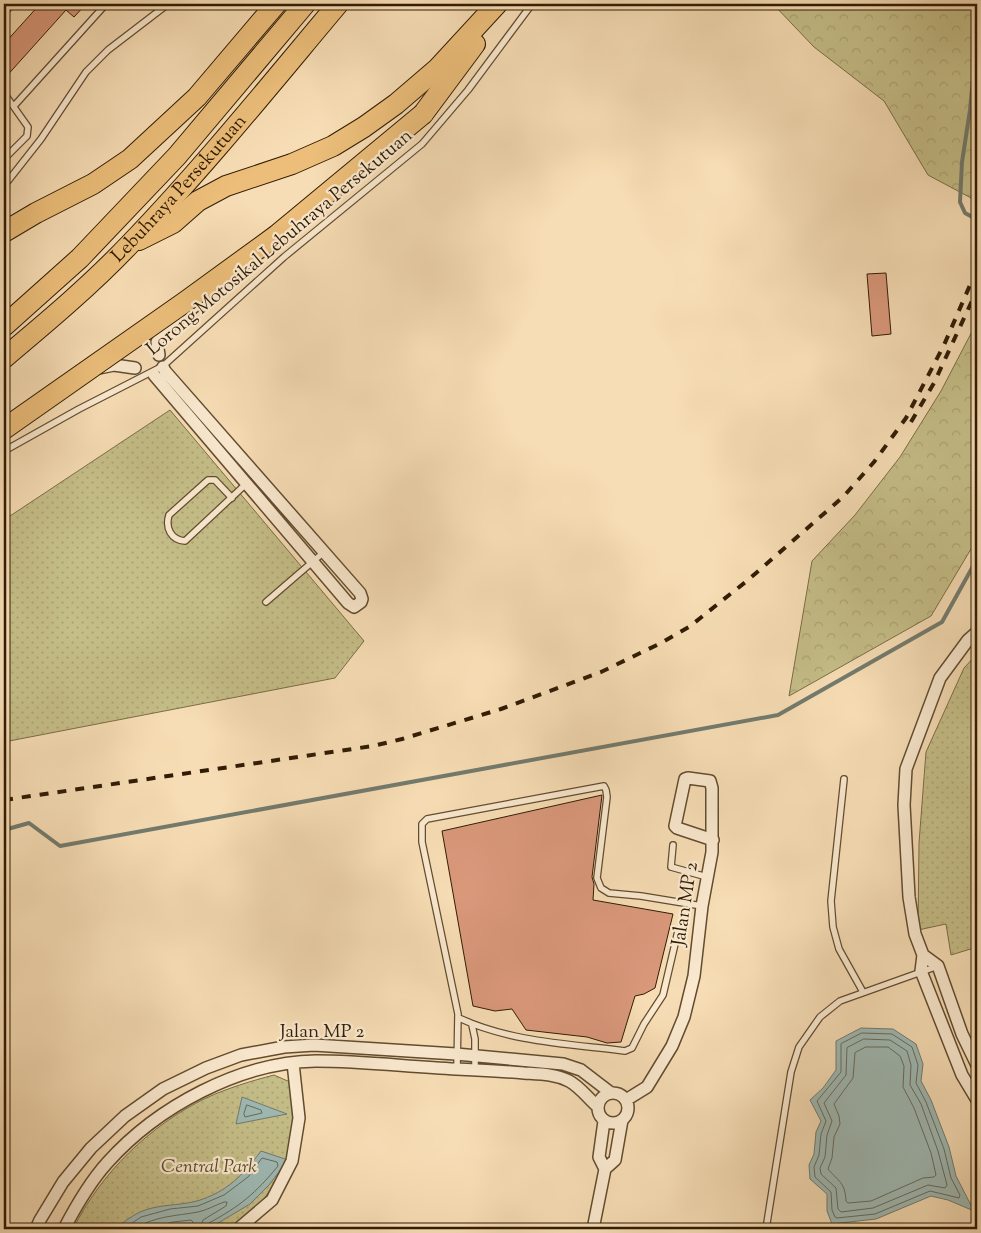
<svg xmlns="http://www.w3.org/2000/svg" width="981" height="1233" viewBox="0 0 981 1233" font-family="'Sorts Mill Goudy',serif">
<defs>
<pattern id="grass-dots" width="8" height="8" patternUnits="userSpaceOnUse" patternTransform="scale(1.25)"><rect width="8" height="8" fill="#c5be88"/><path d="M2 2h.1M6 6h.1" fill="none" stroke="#aaa374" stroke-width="1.8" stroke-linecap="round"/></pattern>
<pattern id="forest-crowns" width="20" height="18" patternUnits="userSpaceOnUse" patternTransform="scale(1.25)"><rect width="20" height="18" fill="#c5be88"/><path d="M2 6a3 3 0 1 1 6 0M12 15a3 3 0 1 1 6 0" fill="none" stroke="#aaa374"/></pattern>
</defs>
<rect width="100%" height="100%" fill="#f7ddb5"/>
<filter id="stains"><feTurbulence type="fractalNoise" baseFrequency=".004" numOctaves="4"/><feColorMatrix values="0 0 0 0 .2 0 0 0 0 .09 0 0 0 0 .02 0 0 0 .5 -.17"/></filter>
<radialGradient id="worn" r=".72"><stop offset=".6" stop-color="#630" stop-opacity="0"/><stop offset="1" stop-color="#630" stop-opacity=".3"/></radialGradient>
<path fill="url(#grass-dots)" stroke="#7a6d46" d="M170,410L364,641L335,678L4,742V520Z
M977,654V947L951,955L946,924L918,930L919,843L926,752L964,668Z
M274,1075L290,1082L295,1131L289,1162L262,1202L229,1229H73C101,1173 149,1126 206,1098C228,1088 251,1081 274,1075Z"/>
<path fill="url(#forest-crowns)" stroke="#7a6d46" d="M773,4H977V138L973,199L928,175L884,101L814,47Z
M977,322V539L931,616L789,696L812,561L855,515L900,457L941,391Z"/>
<path fill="#9fbab5" stroke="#737b6e" d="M861,1028L893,1029L916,1044L923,1064L921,1081L931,1100L949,1147L956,1176L974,1211L948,1200L931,1196L876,1219L832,1224L827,1211V1194L810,1179L809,1165L814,1154L816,1132L821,1121L810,1100L823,1088L836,1070V1041Z
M242,1097L287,1114L236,1124Z
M261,1151L288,1160L269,1185L250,1204L208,1229H114C122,1224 131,1216 140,1212C158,1204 178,1206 197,1201C227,1192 243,1175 261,1151Z"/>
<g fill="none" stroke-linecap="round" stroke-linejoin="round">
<path stroke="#686b5c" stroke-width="1" d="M862,1033L892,1034L912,1047L918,1065L916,1083L926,1102L944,1149L951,1178L960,1195L959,1198L930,1191L875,1214L837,1218L835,1217L832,1210L831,1192L815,1177L814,1167L819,1155L821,1134L826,1121L817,1101L841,1072V1044Z
M864,1039L890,1040L907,1051L911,1065L910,1085L921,1104L938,1151L947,1185L945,1188L928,1185L873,1208L841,1212L838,1209L836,1188L821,1174L820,1168L825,1157L827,1135L832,1121L824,1103L846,1075L847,1048Z
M866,1047H888L900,1056L904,1066L903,1087L914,1108L931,1153L936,1175L934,1177L923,1178L871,1201L848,1203L846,1201C845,1182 839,1182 828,1169L832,1158L834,1137L840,1124L839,1116L834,1104L853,1078L855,1053Z
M247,1105L261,1110L262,1113L245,1117L244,1114Z
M123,1229L141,1217L170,1209L198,1206L224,1195L248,1177L262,1158L277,1162L278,1166C255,1194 240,1206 209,1223L207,1229
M134,1229C154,1216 176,1216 198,1212C207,1210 216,1205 224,1202H227L226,1206L203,1220L200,1229
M148,1229L173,1222L191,1220L193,1222V1229"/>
<path stroke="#737b6e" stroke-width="4" d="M976,219L965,213L960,202L962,162L970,110L977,36
M4,830L29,823L60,846L778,715L942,622L977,559"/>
</g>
<path fill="#da987b" stroke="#301c04" d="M40,4H86L74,17L66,10L4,79V44Z
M886,273L891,334L872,336L867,274Z
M602,795L592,877L594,884L593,900L673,914L655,988L644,994L635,996L621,1042L607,1043L587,1037L526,1030L512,1009L495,1011L473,1006L442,831Z"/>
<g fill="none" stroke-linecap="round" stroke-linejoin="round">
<g stroke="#624c30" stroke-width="8">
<path id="lane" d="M4,93L28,127L27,136L4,159
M14,106L106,4
M4,186L41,139L86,72L108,50L168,4
M4,451L79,409L163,366L284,257L422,144L468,90L532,4
M232,498L215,480H208L169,515C165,528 171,540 185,541L247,483
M266,602L324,552
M844,779L831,901L833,927L839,949L863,992
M673,845L671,867L707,877
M459,1018C510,1042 570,1044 625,1051L632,1048L644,1024L663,995L678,931
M472,1025L475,1039V1069
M457,1069L458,1014L422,842V824L427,819L604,786L606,790L607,797L597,878L601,888L609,893L641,896L702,906
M766,1229L791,1072L799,1047L820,1017L840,1001L938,966"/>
</g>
<g stroke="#624c30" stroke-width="14">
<path id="street" d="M4,9L8,4
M159,355L157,342L162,332L195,306
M99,368L114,365L135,368
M154,375L348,603L354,607L361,602L362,599L360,593L165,371L163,367
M977,632L968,640L940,678L906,769L904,805L909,897L915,934L923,955L921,971L962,1075L977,1100
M923,955L938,966L962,1034L977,1065
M598 1108a15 15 0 1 1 30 0a15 15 0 1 1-30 0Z
M626,1100L647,1087L672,1046L684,1017L694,976L702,906L712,852V788L710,781L688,778L685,779L675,826L677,828L713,840
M604,1121L599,1157L605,1169
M36,1229L40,1220L63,1182L91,1148L125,1116L163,1089L206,1068L241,1055L284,1047L314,1045L456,1054L563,1064L581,1070L611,1093
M64,1229C76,1206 89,1183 107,1163C157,1107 240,1062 316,1061C363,1061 410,1067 456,1069C479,1070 502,1071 524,1073C540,1074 555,1074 569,1081C579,1086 588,1098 597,1106
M238,1229L272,1200L292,1161L299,1118L293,1063
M593,1229L605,1169L615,1160L622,1120"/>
</g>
<g stroke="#301c04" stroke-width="22">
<g id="highway">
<path d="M423,114L475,44"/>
<path d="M4,232L36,213L93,184L130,159L197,97L276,4"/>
<path d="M139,240L173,223L198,201L226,186L292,164L333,146L364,127L396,104L438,68L497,4"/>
<path d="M4,326L80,258L177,156L305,4"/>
<path id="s1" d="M4,358C47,322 91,285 130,244C203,168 270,85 338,4"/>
</g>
</g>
<use href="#lane" stroke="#fae9cf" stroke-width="5.5"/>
<use href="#street" stroke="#fae9cf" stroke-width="11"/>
<use href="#highway" stroke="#ecbe7a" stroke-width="20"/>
<path stroke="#301c04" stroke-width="4" stroke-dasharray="9 9" stroke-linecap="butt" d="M911,422L934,383L977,290
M4,800L373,746L402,739L501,709L601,672L661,643L689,627L748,580L843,497L874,462L906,418L944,345L977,269"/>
<g stroke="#301c04" stroke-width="22" stroke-linecap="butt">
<path id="highway-bridge" d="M4,429L185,302L277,235L423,114"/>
</g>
<use href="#highway-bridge" stroke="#ecbe7a" stroke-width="20"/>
</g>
<g text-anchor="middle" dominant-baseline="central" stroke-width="4.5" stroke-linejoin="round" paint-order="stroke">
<g font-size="19" fill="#301c04" stroke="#fae9cf">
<text stroke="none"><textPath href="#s1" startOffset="244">Lebuhraya Persekutuan</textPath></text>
<text transform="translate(280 243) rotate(-40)">Lorong Motosikal Lebuhraya Persekutuan</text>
<text transform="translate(686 904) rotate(-81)">Jalan MP 2</text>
<text x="322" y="1032">Jalan MP 2</text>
</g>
<g font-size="19" font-style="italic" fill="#5d4d2c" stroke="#fae9cf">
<text x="209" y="1167">Central Park</text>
</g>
</g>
<rect width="981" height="1233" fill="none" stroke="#f7ddb5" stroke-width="20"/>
<rect x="5" y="5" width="971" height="1223" fill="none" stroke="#301c04" stroke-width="2.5"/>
<rect x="10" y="10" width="961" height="1213" fill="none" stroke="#301c04"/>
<rect width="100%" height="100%" filter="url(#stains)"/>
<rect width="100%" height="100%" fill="url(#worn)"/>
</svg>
